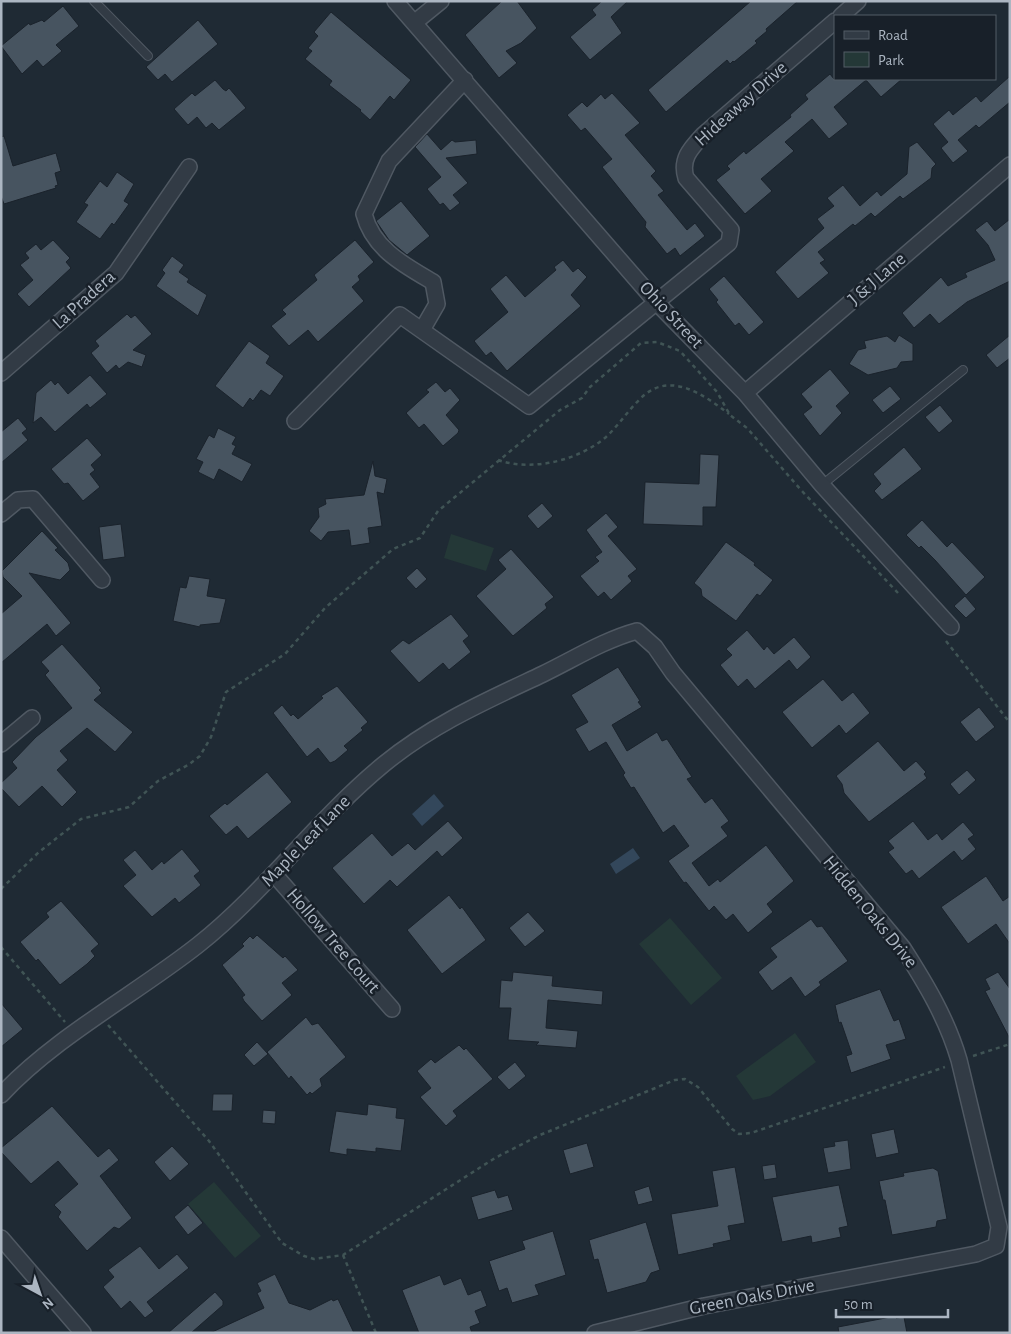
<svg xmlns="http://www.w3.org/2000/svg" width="1011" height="1334" viewBox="0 0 1011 1334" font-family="'Alegreya Sans',sans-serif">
<rect width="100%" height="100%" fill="#1f2a34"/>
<path fill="#243837" d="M451,534L494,548L486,571L444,558Z
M670,918L722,978L691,1005L639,944Z
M795,1033L816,1062L770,1096L753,1100L736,1076Z
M214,1182L261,1236L235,1258L188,1204Z"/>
<path fill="#33475b" d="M434,794L444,806L422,826L412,814Z
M633,848L640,858L616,874L610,864Z"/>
<path fill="#475460" stroke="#1a222b" d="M502,1H517L537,28L521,43L506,51L517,63L499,78L465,35Z
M602,1H628L611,17L622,33L590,60L570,37L596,15L592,10Z
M751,1H798L766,29L767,31L755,41L757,43L734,62L733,61L730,64L727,60L666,112L648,90Z
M63,6L79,26L56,45L62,51L43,67L37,60L22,74L1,46L29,23L30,25L42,20L44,22Z
M331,12L411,80L394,100L390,96L370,120L360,111L361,110L329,85L332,81L305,59L312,51L308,48L318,36L314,32Z
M198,20L218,44L172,82L165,74L158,80L146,67Z
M830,74L834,79H902L881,97L866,80L834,107L848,124L829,139L812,119L785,142L794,151L761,179L772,191L745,214L716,180L730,169L727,166L744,151L746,154L791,117L790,115L808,99L805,95Z
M1010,76V102L979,128L976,125L958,140L968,151L953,163L941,148L948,142L933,124L949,110L953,115L976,96L981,102Z
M215,80L223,89L226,91L229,88L246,108L219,130L212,123L206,128L197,117L188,125L174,109L192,93L195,96Z
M612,93L640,123L625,135L656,171L651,176L664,191L658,195L687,230L695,223L705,236L680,256L675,248L667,254L659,244L645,227L646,222L602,167L612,159L585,128L581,131L567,115L582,102L587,107L601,94L605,99Z
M427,134L441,150L452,140L455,142L476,140L477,154L446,158L468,183L453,195L460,203L450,211L443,203L440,205L427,189L441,177L415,147Z
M4,136L13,166L56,153L61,171L55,173L58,185L55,186L56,188L4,204L1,196V137Z
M917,142L936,164L932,168L931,178L903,199L900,196L875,217L871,213L855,226L853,224L818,252L825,260L820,263L829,273L798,299L775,272L824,228L817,219L834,206L827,198L843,185L860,206L877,191L881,196L907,174L909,147Z
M117,172L134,184L124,201L129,204L114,225L112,223L100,239L76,222L88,205L84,203L100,181L107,187Z
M401,201L430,236L407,255L389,240L376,221Z
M1010,219V281L967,302L939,324L930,314L914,328L902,313L941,277L948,286L967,277L965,273L995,260L988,245L975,230L987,221L995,231Z
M53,240L70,258L66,262L71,268L29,307L17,294L33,280L20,265L29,258L25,253L36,244L41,250Z
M355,240L374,262L358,276L360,280L352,287L364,301L318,342L308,330L289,346L271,326L286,314L282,310L317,280L314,275Z
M172,256L184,265L179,272L189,279L187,282L207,295L198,316L156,286L165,273L162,270Z
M563,260L573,272L578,268L587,277L571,295L581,306L507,371L491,352L486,356L474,341L508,312L490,289L506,275L525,297L556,270L554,267Z
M724,276L764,322L749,335L739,323L735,326L716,302L718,300L709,289Z
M127,314L131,318L135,315L152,334L133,350L146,355L142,367L128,362L119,369L116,365L107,373L91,353L99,346L95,341Z
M899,335L913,344V361L901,362L897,368L868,375L849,364L858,350L866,348L864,341L887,336L895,342Z
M1010,335V358L997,368L986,355Z
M249,341L270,356L266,363L284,376L270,396L261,390L253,401L250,398L243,408L215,386Z
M830,369L850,393L836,406L842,413L820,436L803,414L812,407L801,394Z
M90,375L107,394L90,408L87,404L55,432L41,417L33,423L36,393L51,380L55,385L58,382L68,394Z
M436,382L445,392L450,388L460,400L446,415L459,430L458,433L443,446L424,424L419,428L406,413L429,392L426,390Z
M890,386L901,399L883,413L872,400Z
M940,405L953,421L939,433L925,417Z
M18,418L27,429L22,433L28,440L1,463V432Z
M218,428L236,437L232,444L236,446L232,454L252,464L242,482L219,469L214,480L198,472L203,462L196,459L209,435L214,438Z
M87,438L102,455L91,465L95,470L90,474L100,487L83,501L68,483L64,484L51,469Z
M904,447L922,469L882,500L874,491L881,484L873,474Z
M700,454L719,455L716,507H703V526L643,524L645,482L699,484Z
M373,461L375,476L387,479L384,494L377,492L382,526L368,528L370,543L351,546L349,530L328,532L321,541L309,531L319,517L318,508L326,504L325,499L364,495Z
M542,503L553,516L538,529L527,516Z
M606,513L618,527L608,536L637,569L628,576L632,581L611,600L604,592L598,597L580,576L599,561L595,557L602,552L586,530Z
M922,520L947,547L952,542L985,577L966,595L935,560L921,546L919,548L906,535Z
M121,524L125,557L103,560L99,527Z
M42,531L58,548L55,550L68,563L70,570L60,580L29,573L71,623L56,636L47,624L1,663V614L22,596L3,577L2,571Z
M726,542L755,563L754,565L773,580L760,596L757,594L736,621L702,596L701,589L694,583Z
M511,549L554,597L545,604L547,608L513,636L476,596L506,569L498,560Z
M417,568L427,579L416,589L406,578Z
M189,576L210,579L207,596L226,599L220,623L200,625V627L173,621L180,587L186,588Z
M965,596L976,609L966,618L954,606Z
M451,614L469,636L463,641L471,652L449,670L443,663L419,683L390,651L403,640L409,644Z
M747,630L764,650L767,646L774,654L794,637L811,657L797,670L789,660L755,689L747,679L738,687L720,665L732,655L726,649Z
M62,644L101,688L99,690L102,693L94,700L133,732L115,752L87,728L60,751L68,760L57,770L77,792L62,807L42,786L19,807L1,788V783L17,768L12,762L36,737L72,708L45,675L49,671L41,662Z
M618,667L640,701L638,702L642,707L612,725L627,751L657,732L662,741L667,739L692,777L687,779L705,803L712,798L729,821L721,827L728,836L692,863L709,886L718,879L720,882L766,845L794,881L767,904L773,912L748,933L733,914L726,920L714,906L709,911L686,882L684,883L668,861L689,846L674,825L663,833L634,787L631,788L623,775L625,773L606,742L589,752L575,729L588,722L571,695Z
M823,679L842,701L853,692L870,713L846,734L839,725L812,748L782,712Z
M337,686L368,722L361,728L363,730L344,746L348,750L335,761L330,763L318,748L307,757L273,713L282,705L291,716L293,714L298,719L323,698L321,696Z
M979,707L995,727L976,742L960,722Z
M878,741L904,771L916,761L926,772L924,774L927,778L869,822L844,793L842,784L836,776Z
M967,770L976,780L959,795L950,784Z
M267,772L292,802L248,839L237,826L226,835L209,816L225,803L227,805Z
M448,821L463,838L442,857L437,851L397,887L390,880L364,904L332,868L372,833L392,856L408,843L415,850Z
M913,821L928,840L937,833L942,840L963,822L974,835L968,839L976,849L962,861L954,851L919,879L912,870L906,874L888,852L894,848L888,841Z
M182,849L200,871L194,876L201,885L179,903L175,898L152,917L123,886L136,875L123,860L135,850L152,870L162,861L164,864Z
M986,876L1003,901L1010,896V944L996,924L968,944L941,907Z
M449,895L460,909L462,907L486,940L442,974L407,930Z
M61,901L99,944L91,951L95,956L87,964L60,985L38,959L36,961L20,942L49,917L46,913Z
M528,912L545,931L525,947L509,928Z
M811,919L817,927L822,926L848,961L819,982L821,985L805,997L791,977L772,991L758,972L777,957L770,948Z
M257,935L283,958L285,956L298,970L282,983L292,995L262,1021L244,1001L242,997L245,995L222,965L244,946L242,944L250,936L253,939Z
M513,972L553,976L552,986L603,991L602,1005L548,1000L546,1028L578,1031L576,1048L536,1045L539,1042L508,1040L511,1008H499L501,980L512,981Z
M998,972L1010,989V1039L985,991L990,989L985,979Z
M880,989L894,1021L899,1019L906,1039L886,1045L891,1059L851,1073L846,1056L852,1054L841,1022L839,1023L835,1005Z
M1,1003L23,1029L1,1047Z
M306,1017L312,1025L318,1023L346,1057L320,1079L322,1086L312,1094L310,1092L307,1095L291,1076L289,1079L267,1052Z
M257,1042L268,1054L254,1066L244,1055Z
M459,1045L464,1050L466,1048L493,1079L453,1111L457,1116L446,1126L420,1097L431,1088L417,1071L431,1059L435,1063Z
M515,1062L526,1076L509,1090L497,1077Z
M213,1094H233L232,1111H212Z
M368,1104L397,1108L396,1118L405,1119L401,1151L376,1148V1152L347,1149V1155L329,1152L336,1111L367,1115Z
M52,1106L98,1157L109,1148L119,1160L100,1176L132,1218L119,1229L114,1227L87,1251L58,1217L61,1212L54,1205L78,1184L58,1161L31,1184L1,1152V1148Z
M263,1110L276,1111L275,1124L262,1123Z
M894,1129L899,1153L876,1158L871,1134Z
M848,1140L851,1169L828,1173L823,1148L835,1146L834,1142Z
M587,1143L594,1167L570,1174L563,1150Z
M172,1146L189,1164L170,1181L154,1162Z
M775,1164L777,1178L764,1180L762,1166Z
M735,1167L745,1223L728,1226L731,1240L713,1244L714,1247L678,1255L671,1214L718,1206L712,1171Z
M933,1168L938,1171L947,1219L937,1221L936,1227L892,1235L885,1200H883L879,1181L904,1176L903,1173Z
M839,1185L848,1226L839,1228L841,1237L812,1243L811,1236L782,1242L772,1197Z
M649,1186L653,1201L638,1205L634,1191Z
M495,1190L498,1198L508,1195L513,1210L478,1220L471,1197Z
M188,1205L203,1223L188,1235L174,1217Z
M646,1222L660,1270L651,1273L646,1282L607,1293L598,1259L594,1260L589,1240Z
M553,1231L566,1275L535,1285L539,1295L512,1303L507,1288L499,1291L489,1261L525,1249L522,1241Z
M140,1246L159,1269L177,1254L189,1268L147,1302L154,1311L145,1318L130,1301L121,1309L103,1287L114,1277L108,1270Z
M275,1274L289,1303L310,1310L332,1299L333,1301L338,1299L354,1333H210L264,1308L257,1293L261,1291L257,1283Z
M440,1275L444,1285L461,1278L468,1295L481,1290L487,1306L475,1311L480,1323L470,1327L472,1333H419L402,1290Z
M215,1292L223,1301V1305L191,1333H168Z
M896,1316V1318L904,1317L907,1333H839L838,1327Z"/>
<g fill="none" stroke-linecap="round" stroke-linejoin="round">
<g stroke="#505963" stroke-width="10">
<path id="lane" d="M94,1L148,56
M822,485L963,370"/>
</g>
<g stroke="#505963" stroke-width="18">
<path id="street" d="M395,1L657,303L745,393L822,485L951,627
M841,16L858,1
M414,23L441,1
M422,330L437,304L433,282C404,265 373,249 364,214L389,161L465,80
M1,373L116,273L189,167
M745,393L1010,165
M295,421L400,315L529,406L729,243L731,230L686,178C680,159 691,148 703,135L835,21
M1,514L18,500L33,499L102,580
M1,744L32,718
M274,874L392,1009
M1,1095C55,1037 136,994 198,945C266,891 317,819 384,764C433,724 486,701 543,674C574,659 604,640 637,631L655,647L673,673L903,948C926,984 947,1019 959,1060L999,1227L996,1246L976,1254L704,1306L595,1333
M1,1238L83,1333"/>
</g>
<path stroke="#405455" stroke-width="2.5" stroke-dasharray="4 4" stroke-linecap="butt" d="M498,460C533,472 579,460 606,437C618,426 627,412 639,400C668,369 703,394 729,414
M946,641L1010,723
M1,889L39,852L81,819L129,807L158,781L188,765L200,756L211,737L226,692L285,654L325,608L393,549L420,538L438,511L560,410L582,398L590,387L641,343L657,342L680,351L717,392L730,415L747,428L801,490L898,593
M1,947L65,1022
M108,1025L209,1141L282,1243L304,1256L314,1259L343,1255L495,1158L540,1135L675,1080L685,1079L698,1087L732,1129L739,1134L751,1133L945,1067
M973,1056L1010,1044
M343,1255L376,1333"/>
<use href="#lane" stroke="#323b45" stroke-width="8"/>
<use href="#street" stroke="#323b45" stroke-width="15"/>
</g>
<g text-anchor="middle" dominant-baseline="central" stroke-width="5" stroke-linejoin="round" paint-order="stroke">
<g font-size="19" fill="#acb6c2" stroke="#182029">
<text transform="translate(741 104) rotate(-42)">Hideaway Drive</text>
<text transform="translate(877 279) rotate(-41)">J &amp; J Lane</text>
<text transform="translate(84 300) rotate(-42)">La Pradera</text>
<text transform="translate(671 315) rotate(47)">Ohio Street</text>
<text transform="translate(306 841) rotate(-46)">Maple Leaf Lane</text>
<text transform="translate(870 912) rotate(51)">Hidden Oaks Drive</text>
<text transform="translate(333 941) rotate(49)">Hollow Tree Court</text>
<text transform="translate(752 1297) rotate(-11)">Green Oaks Drive</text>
</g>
</g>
<rect width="1011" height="1334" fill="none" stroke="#acb6c2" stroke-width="5"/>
<rect x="834" y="15" width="162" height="65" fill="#182029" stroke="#535c66"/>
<rect x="844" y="31" width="25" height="8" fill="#323b45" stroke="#535c66"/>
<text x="878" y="40" font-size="15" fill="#acb6c2">Road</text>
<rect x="844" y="52" width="25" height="15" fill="#243837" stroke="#535c66"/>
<text x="878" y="65" font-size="15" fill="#acb6c2">Park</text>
<g transform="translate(40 1294) rotate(140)" stroke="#182029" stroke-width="4" paint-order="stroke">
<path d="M0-4L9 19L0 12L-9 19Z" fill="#acb6c2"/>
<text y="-8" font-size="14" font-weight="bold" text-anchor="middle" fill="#acb6c2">N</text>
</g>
<path d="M836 1309v8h112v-8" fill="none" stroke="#acb6c2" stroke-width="2.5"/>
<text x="844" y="1309" font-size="15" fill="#acb6c2" stroke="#182029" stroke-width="4" paint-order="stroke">50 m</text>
</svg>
